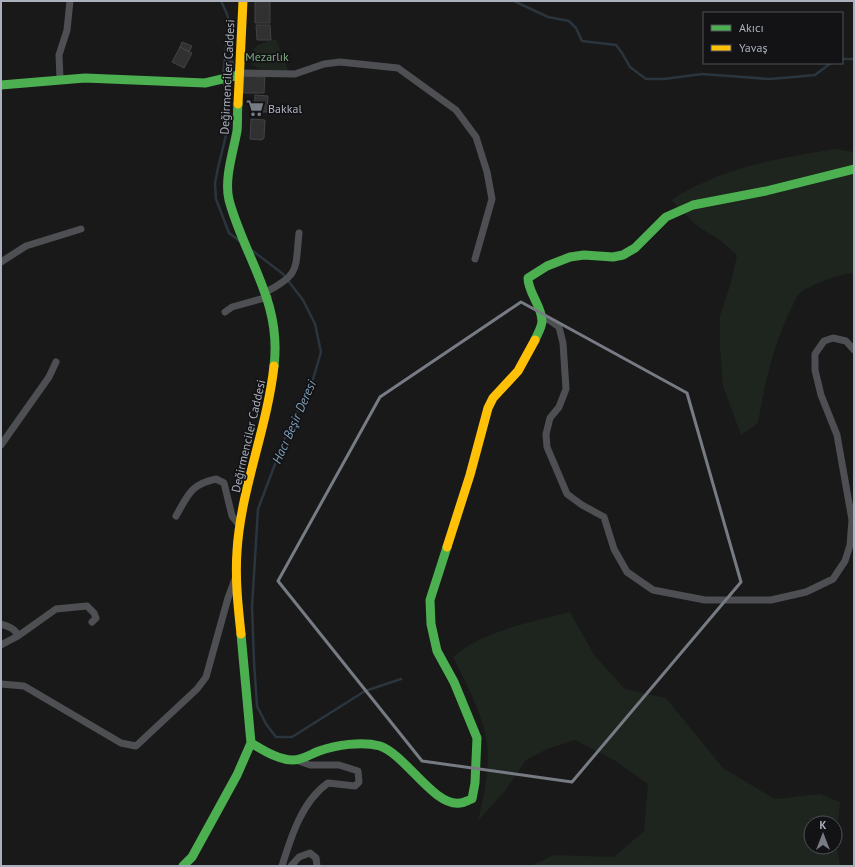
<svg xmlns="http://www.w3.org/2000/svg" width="855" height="867" viewBox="0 0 855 867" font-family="'PT Sans',sans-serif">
<rect width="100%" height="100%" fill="#19191a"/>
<path fill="#1d251e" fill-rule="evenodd" d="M276,39L289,72H267L252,65C249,44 259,44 276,39Z
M835,149L854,152V273C841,273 810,285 800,293C796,296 794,304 791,309C773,346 765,383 758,423L741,435L723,386L720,348V316L731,282L737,255L721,241L696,225L671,200C721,168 778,158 835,149Z
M570,612L594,655L625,689L666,698L723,768L775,799L820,794L840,802L836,839L840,866H531L554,855L614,857L644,831L648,784L614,760L575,740L547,749L526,760L505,791L478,821C484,796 490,769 487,744C483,714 466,684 453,657C482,631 532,622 570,612ZM811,823H835V847H811Z"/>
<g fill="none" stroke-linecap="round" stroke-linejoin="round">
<path stroke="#2b353d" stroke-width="2.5" d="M221,1L227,14L229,21L223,76
M514,1L548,17L569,21L576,28L582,41L616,45L622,53L630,67L646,79H664L702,74L769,79L794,77L815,75L831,63
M842,59H854
M224,81L228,127L218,168L215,183L216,199L229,233L241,242
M253,251L283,274L303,300L315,324L321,352L311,386L288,430L258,509L252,607L254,662L257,706L266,724L276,737H292L365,691L401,679"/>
</g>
<path fill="#313132" stroke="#424346" d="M255,1H270V23H255Z
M256,25H270L271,40H257Z
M182,42L192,46L189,52L180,47Z
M180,47L192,53L184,68L172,62Z
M226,61H233V70L227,73Z
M244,76L265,77L264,93H243Z
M255,95L268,96L267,112H254Z
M251,119L265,120L264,138L262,140L250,139Z"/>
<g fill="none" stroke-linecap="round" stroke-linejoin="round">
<path stroke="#4d4f53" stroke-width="7" d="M239,73L295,74L324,64L340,62L398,68L456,110L476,137L487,172L492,199L475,259
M60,79L59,55L67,30L70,1
M1,262L26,246L81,229
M266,292C301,274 295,268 299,233
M225,312L232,307L268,297
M541,319L549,320L559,327L563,343L566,389L559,407L550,418L546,434L547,447L567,494L582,505L604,517L614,549L627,572L653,590L705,600H771L806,592L833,579L845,561L850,545L852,520L837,435L821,395L815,370V354L824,341L833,338L846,341L854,350
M1,445L49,377L56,362
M176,516C188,495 191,484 216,479L224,483L232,516L240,526
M1,624C9,627 15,628 18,636L1,645
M18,636L56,609L87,606L94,613L96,618L92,622
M1,684L24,686L121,743L136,746L197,689L206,677L228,598L235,579
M282,866C291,837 302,801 328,783L355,786L359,782L358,771L339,765H310L296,760
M291,866L299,857L310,853L316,858L317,866"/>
<path stroke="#4caf50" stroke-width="9" d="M1,85L85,78L205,83L239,75
M238,104C237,113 238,122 237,131C233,153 224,179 229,200C245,259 282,301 274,366
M535,340C537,335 542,327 542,321C542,306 528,293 528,278L547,266L570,257L584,255L613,257L623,255L635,248L666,217L693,205L766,191L854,169
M251,743C263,750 278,760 293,760C302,760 311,754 319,751C336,745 362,741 380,746C406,755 434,807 460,803C464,803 468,800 472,799L475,783L477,738L454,682L437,651L431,624L430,600L447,547
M183,866L192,857L237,775L251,743L241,634"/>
<path stroke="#ffc107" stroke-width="9" d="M238,104L243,1
M447,547L470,475L488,408L493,398L518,371L535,340
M241,634C238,606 235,579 237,551C241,488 267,429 274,366"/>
</g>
<path fill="none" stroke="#777b83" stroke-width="3" stroke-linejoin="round" d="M521,302L687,393L741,582L572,782L422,761L278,581L380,397Z"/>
<defs>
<g id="supermarket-bare" transform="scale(1.38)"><path d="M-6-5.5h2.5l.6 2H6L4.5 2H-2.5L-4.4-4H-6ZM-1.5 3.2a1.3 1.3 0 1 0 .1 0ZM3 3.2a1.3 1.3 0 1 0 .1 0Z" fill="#777b83" stroke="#131316" stroke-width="2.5" paint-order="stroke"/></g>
</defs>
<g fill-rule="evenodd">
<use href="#supermarket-bare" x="255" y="108"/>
</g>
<g text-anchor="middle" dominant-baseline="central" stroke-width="3.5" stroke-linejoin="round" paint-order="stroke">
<g font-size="12" fill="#7fa881" stroke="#131316">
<text x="267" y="56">Mezarlık</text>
</g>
<g font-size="12" fill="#aab0bc" stroke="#131316">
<text transform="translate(227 77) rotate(-87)">Değirmenciler Caddesi</text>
<text transform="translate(248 436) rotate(-77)">Değirmenciler Caddesi</text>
</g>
<g font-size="12" fill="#aab0bc" stroke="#131316" text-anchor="start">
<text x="268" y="108">Bakkal</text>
</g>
<g font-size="13" font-style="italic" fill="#7e9fb9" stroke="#131316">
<text transform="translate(294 422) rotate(-66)">Hacı Beşir Deresi</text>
</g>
</g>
<rect width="855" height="867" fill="none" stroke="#aab0bc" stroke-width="4"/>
<rect x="703" y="12" width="140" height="52" fill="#131316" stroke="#4f5258"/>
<rect x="711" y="25" width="20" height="6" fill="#4caf50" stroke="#4f5258"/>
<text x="739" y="32" font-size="12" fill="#aab0bc">Akıcı</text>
<rect x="711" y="45" width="20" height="6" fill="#ffc107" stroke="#4f5258"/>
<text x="739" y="52" font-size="12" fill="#aab0bc">Yavaş</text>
<g transform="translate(823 835)"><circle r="19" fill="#131316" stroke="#4f5258"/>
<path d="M0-3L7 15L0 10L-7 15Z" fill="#777b83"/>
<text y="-6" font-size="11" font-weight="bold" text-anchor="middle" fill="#aab0bc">K</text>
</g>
</svg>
